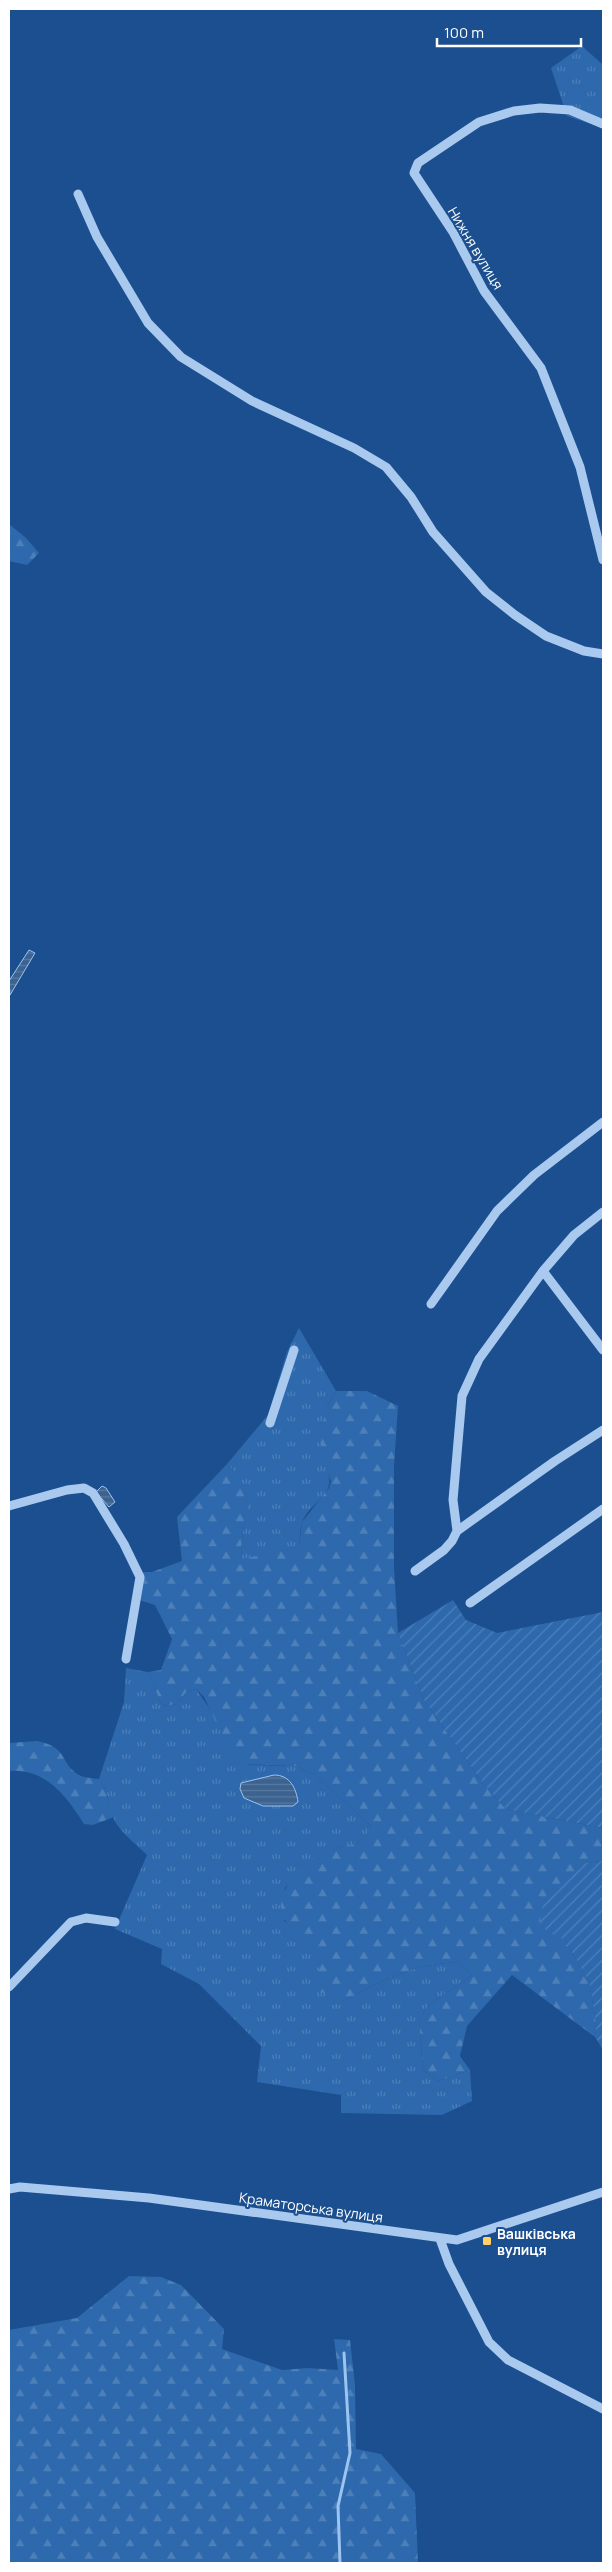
<svg xmlns="http://www.w3.org/2000/svg" width="612" height="2572" viewBox="0 0 612 2572" font-family="Manrope,sans-serif">
<defs>
<pattern id="grass-tufts" width="24" height="20" patternUnits="userSpaceOnUse" patternTransform="scale(1.25)"><rect width="24" height="20" fill="#2e69ad"/><path d="M3 7l-1-3M5 7V3M7 7l1-3M15 17l-1-3M17 17v-4M19 17l1-3" fill="none" stroke="#4d80b9"/></pattern>
<pattern id="forest-firs" width="22" height="20" patternUnits="userSpaceOnUse" patternTransform="scale(1.25)"><rect width="22" height="20" fill="#2e69ad"/><path d="M5 1l3.5 6h-7zM16 11l3.5 6h-7z" fill="#4d80b9"/></pattern>
<pattern id="garden-furrows" width="10" height="10" patternUnits="userSpaceOnUse" patternTransform="scale(1.25)"><rect width="10" height="10" fill="#2e69ad"/><path d="M-1 1l2-2M0 10L10 0M9 11l2-2" fill="none" stroke="#4d80b9"/></pattern>
<pattern id="water-rules" width="6" height="5" patternUnits="userSpaceOnUse" patternTransform="scale(1.25)"><rect width="6" height="5" fill="#3c6290"/><path d="M0 2.5h6" fill="none" stroke="#597aa1"/></pattern>
</defs>
<rect width="100%" height="100%" fill="#1b4f8f"/>
<path fill="url(#grass-tufts)" d="M582,46L603,65V128L567,116L551,68Z
M299,1328L336,1391L326,1408L328,1473C336,1496 307,1504 302,1523C300,1530 300,1539 299,1547L242,1560C237,1518 264,1500 227,1464L268,1415L287,1352Z
M126,1668L148,1672L162,1706L177,1704L187,1691L196,1689L249,1765L295,1766L314,1774L371,1826C366,1851 336,1842 319,1855C306,1864 296,1877 285,1888L284,1921L325,1954L343,2001C386,1979 408,1965 458,1962L472,1975L430,2004L419,2020L423,2070L438,2081L470,2070L472,2101L442,2115L341,2113V2095L257,2082L261,2046L199,1984L161,1964L162,1949L115,1929L147,1855C138,1846 126,1837 118,1826C107,1811 111,1793 99,1779L124,1702Z"/>
<path fill="url(#forest-firs)" d="M9,524L26,538L39,553L27,565L9,561Z
M336,1391H367L398,1406L394,1466V1568L398,1633L424,1700L484,1785L506,1809L603,1828V1861L584,1863L565,1940L589,1982L596,2022L595,2037L512,1975L467,2026L460,2056L470,2070L438,2081L423,2070L419,2020L430,2004L472,1975L458,1962C408,1965 386,1979 343,2001L321,1992L316,1978L325,1954C316,1947 288,1928 284,1919C272,1894 300,1866 320,1853C338,1843 366,1850 371,1826L314,1774L295,1766L236,1764L204,1697L196,1689L187,1691L177,1704L162,1706L148,1672L161,1670L172,1639L155,1605L133,1598L137,1572H152L182,1561L177,1517L227,1464C265,1500 237,1518 242,1559L299,1547L302,1522L329,1488L331,1481L320,1453L326,1408Z
M37,1741C69,1747 59,1763 79,1775C84,1778 93,1778 99,1779C109,1791 107,1802 114,1817L93,1825L84,1824C67,1797 46,1768 9,1771V1743Z
M129,2276L161,2277L181,2285L224,2329L222,2349L282,2370L308,2368L338,2370L334,2339L350,2340L355,2385L356,2449L381,2454L415,2493L418,2563H9V2330L77,2318Z"/>
<path fill="url(#garden-furrows)" d="M453,1600L466,1620L497,1633L603,1612V1828L506,1809L484,1785L424,1700L398,1633Z
M603,1861V2050L595,2037L596,2022L589,1982L565,1940L539,1926L544,1898L584,1863Z"/>
<path fill="url(#water-rules)" stroke="#9cc4f0" d="M29,950L35,953L10,995L9,981Z
M102,1486L106,1488L115,1502L109,1507L96,1492Z
M274,1775C290,1775 296,1788 298,1802L293,1806H263L244,1798L240,1789L241,1783Z"/>
<g fill="none" stroke-linecap="round" stroke-linejoin="round">
<path stroke="#9cc4f0" stroke-width="3" d="M340,2563L338,2506L350,2453L344,2353"/>
<path stroke="#a9c9ee" stroke-width="9" d="M603,124L570,110L540,108L514,111L479,122L418,163L414,173L453,232L484,291L541,368L580,467L603,560
M78,194L97,237L148,323L181,357L252,401L354,448L386,467L411,497L433,532L486,592L515,615L546,636L584,651L603,654
M543,1271L603,1350
M431,1304L497,1211L534,1175L603,1122
M270,1423L294,1350
M9,1506L67,1490L84,1488L93,1493L124,1544L140,1577L126,1659
M457,1531L555,1461L603,1430
M415,1571L444,1550L452,1541L457,1531L453,1500L462,1396L479,1359L543,1271L574,1235L603,1212
M470,1603L603,1509
M9,1987L71,1922L86,1918L115,1922
M9,2189L20,2187L149,2198L457,2240L603,2192
M440,2239L449,2264L489,2342L508,2360L603,2409"/>
</g>
<rect fill="#ffd166" stroke="#1b4f8f" stroke-width="2" x="482" y="2236" width="10" height="10" rx="2.5"/>
<g text-anchor="middle" dominant-baseline="central" stroke-width="4" stroke-linejoin="round" paint-order="stroke">
<g font-size="14" fill="#fff" stroke="#1b4f8f">
<text transform="translate(476 248) rotate(59)">Нижня вулиця</text>
<text transform="translate(311 2207) rotate(8)">Краматорська вулиця</text>
</g>
<g font-size="14" font-weight="bold" fill="#fff" stroke="#1b4f8f" text-anchor="start">
<text x="497" y="2233">Вашківська<tspan x="497" dy="16">вулиця</tspan></text>
</g>
</g>
<rect width="612" height="2572" fill="none" stroke="#ffffff" stroke-width="20"/>
<path d="M437 38v8h144v-8" fill="none" stroke="#ffffff" stroke-width="2.5"/>
<text x="444" y="38" font-size="15" fill="#ffffff" stroke="#1b4f8f" stroke-width="4" paint-order="stroke">100 m</text>
</svg>
